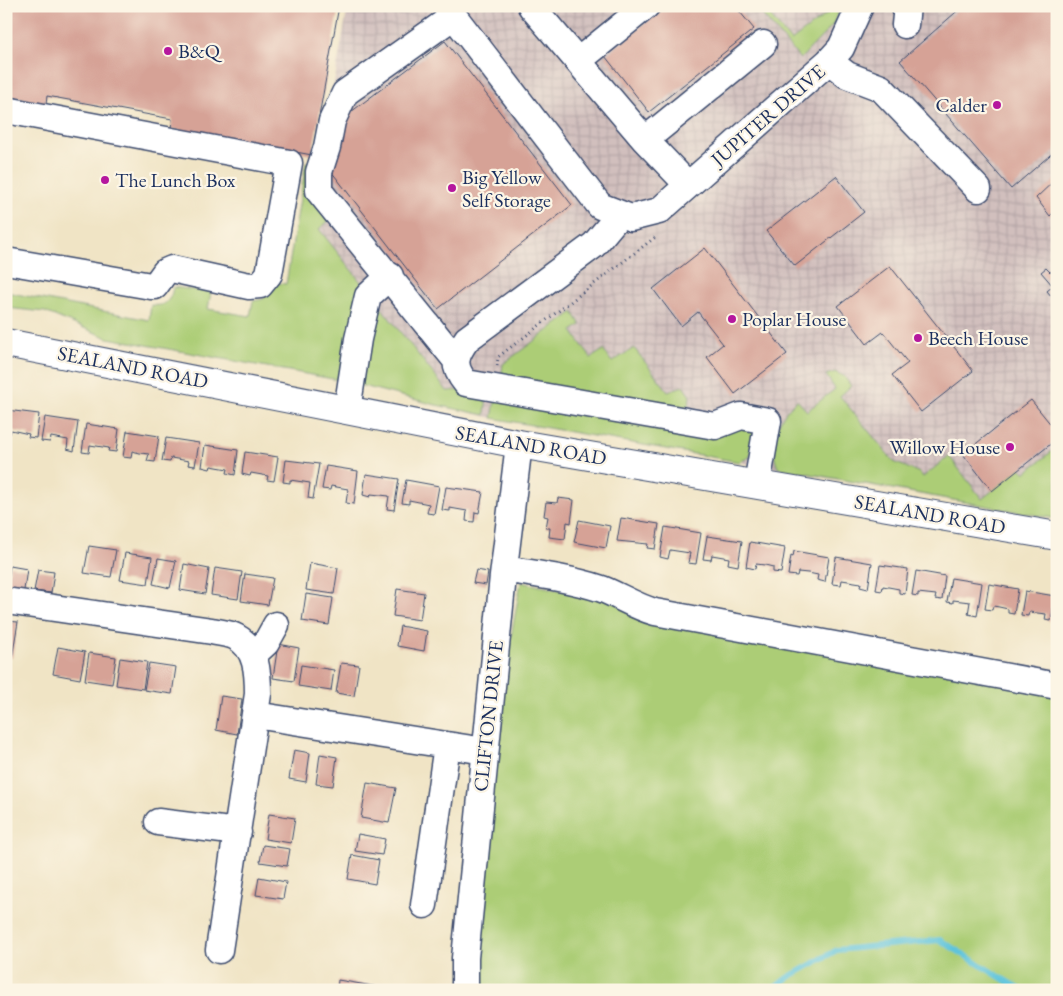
<svg xmlns="http://www.w3.org/2000/svg" width="1063" height="996" viewBox="0 0 1063 996" font-family="'EB Garamond',serif">
<defs>
<pattern id="industrial-grid" width="8" height="8" patternUnits="userSpaceOnUse" patternTransform="scale(1.25)"><rect width="8" height="8" fill="#d1bfbd"/><path d="M0 4h8M4 0v8" fill="none" stroke="#b3a4a5"/></pattern>
</defs>
<rect width="100%" height="100%" fill="#fcf5e5"/>
<filter id="ink" filterUnits="userSpaceOnUse"><feTurbulence type="fractalNoise" baseFrequency=".02" numOctaves="2"/><feDisplacementMap in="SourceGraphic" scale="10" xChannelSelector="R" yChannelSelector="G"/><feConvolveMatrix kernelMatrix="1 2 1 2 8 2 1 2 1" color-interpolation-filters="sRGB"/></filter>
<filter id="wash" filterUnits="userSpaceOnUse"><feTurbulence type="fractalNoise" baseFrequency=".0096" numOctaves="4" result="noise"/><feDisplacementMap in="SourceGraphic" scale="20" xChannelSelector="R" yChannelSelector="G"/><feGaussianBlur stdDeviation="1.12" result="paint"/><feColorMatrix in="noise" values="0 0 0 0 0 0 0 0 0 0 0 0 0 0 0 0 0 1.4 0 .05"/><feComposite in="paint" operator="in"/></filter>
<g filter="url(#wash)">
<rect width="100%" height="100%" fill="#f0e4c5"/>
<path fill="url(#industrial-grid)" d="M348,6H1057V519L492,418L344,381L283,370Z"/>
<path fill="#accd76" stroke="#647e6a" d="M755,6H762L791,41L828,13L824,6H842L832,26L800,59Z
M306,162L318,164L330,220L319,229L447,391L462,390L487,394L485,415L436,405L344,381L108,338L45,312L6,308V292L149,320L151,305C166,307 171,300 173,287L211,292L208,309L250,316L253,301L263,299L269,292L271,282L286,284Z
M573,312L581,325L572,331L591,358L603,350L612,362L634,348L668,391L683,386L690,396L689,406L677,412L501,379L503,364Z
M835,372L844,376L851,386L840,396L894,462L920,473L923,477L949,456L982,499L1020,468L1025,473L1057,447V519L778,468C767,442 777,418 797,400L807,411L835,389L826,375Z
M496,396L735,424L755,429L750,457L739,462L492,418Z
M521,582L1057,692V990H475L496,718Z"/>
<g fill="none" stroke-linecap="round" stroke-linejoin="round">
<path stroke="#5ec4db" stroke-width="6" d="M772,990L787,978L837,950L940,940L1021,990"/>
</g>
<g id="blocks">
<path fill="#d6a296" d="M6,6H339L312,155L171,129L172,119L47,96L46,104L6,96Z
M667,6H735L754,29L649,112L605,56Z
M963,6H1057V149L1011,189L900,61Z
M445,41L572,205L438,309L331,171L343,118Z
M836,176L864,212L795,266L766,231Z
M1057,178V209L1050,216L1036,198Z
M705,248L787,354L735,394L707,357L723,344L698,312L681,326L653,289Z
M890,266L973,371L921,412L892,375L908,363L883,332L867,344L838,306Z
M1057,266V303L1047,291L1053,286L1041,272L1046,268L1050,272Z
M1031,400L1057,432V439L992,491L963,454Z
M6,410L39,414L36,438L28,437L29,434L11,430L10,434L6,433Z
M45,417L78,422L74,451L67,449L68,440L51,437L50,442L41,441Z
M86,424L119,429L116,452L108,451L109,448L90,445L89,453L82,452Z
M127,431L159,436L155,462L147,461L149,454L140,453L132,451L131,458L123,457Z
M166,438L199,443L195,466L188,465L189,461L171,458L170,462L162,461Z
M205,445L238,450L235,475L227,473L228,469L211,466L210,469L202,467Z
M245,452L278,457L274,481L267,480L268,476L251,473L250,476L242,474Z
M286,460L319,464L313,499L308,498L310,483L290,480V483L283,482Z
M326,466L358,471L354,504L346,503L348,489L331,486L330,490L322,489Z
M366,474L399,479L394,510L387,509L389,496L371,494L370,497L363,495Z
M406,480L439,486L434,514L427,513L429,504L409,500V504L402,503Z
M446,487L483,492L479,513L475,512L474,522L466,521L467,511L450,508V511L442,510Z
M558,498L574,500L571,523L567,522L565,539L549,537L550,528H546L548,517L544,516L546,502L557,503Z
M621,518L659,524L655,549L647,548L648,544L617,541Z
M579,520L610,526L606,548L574,542Z
M665,527L701,533L696,564L688,563L690,553L670,550L668,559L660,557Z
M707,536L742,541L738,566L728,564L729,558L712,555L711,560L703,559Z
M750,542L785,548L781,573L773,572V567L765,565L756,564L755,569L746,567Z
M89,546L116,550L111,577L84,573Z
M794,551L829,557L825,582L817,580L818,575L808,573L798,572L797,576L788,575L791,556L793,557Z
M125,553L152,557L148,584L120,580Z
M836,557L872,563L868,589L860,587L861,583L842,580L841,585L832,584Z
M158,558L176,561L170,588L153,584Z
M310,563L338,568L334,594L306,590Z
M184,564L209,569L205,594L180,590Z
M880,565L908,569L905,594L899,593V589L883,586L882,591L876,590Z
M10,566L27,569L24,590L7,588Z
M215,568L242,572L238,599L211,595Z
M38,570L54,572L51,593L34,591Z
M476,570L488,572L486,585L473,583Z
M916,571L945,576L942,600L935,599L936,595L918,593V596L912,595Z
M245,574L273,578L268,605L241,601Z
M951,578L982,583L977,616L968,614L970,602L953,600V603L947,602Z
M989,584L1018,589L1014,614L1008,613V609L999,607L993,606L992,610L985,609Z
M397,589L424,593L420,620L393,616Z
M1025,591L1055,596L1051,621L1045,620L1046,614L1029,612L1028,616L1021,615Z
M306,594L333,598L329,625L302,621Z
M6,621L18,622L12,658L6,657Z
M400,626L427,631L424,651L397,646Z
M278,644L299,648L294,681L273,678Z
M58,647L85,652L80,679L53,674Z
M89,653L116,657L112,684L85,680Z
M120,658L147,662L143,689L116,685Z
M149,663L176,667L172,694L144,690Z
M341,663L359,665L354,696L336,693Z
M301,665L334,670L331,691L298,686Z
M221,696L242,699L237,734L216,730Z
M294,750L310,753L306,782L289,779Z
M320,754L337,757L333,786L316,784Z
M367,783L396,788L389,823L361,818Z
M269,814L295,818L291,843L265,839Z
M358,834L385,839L382,855L355,851Z
M263,845L290,849L287,866L260,862Z
M352,855L379,860L375,884L348,879Z
M259,877L286,882L283,899L256,895Z
M338,980L390,989V990H337Z"/>
</g>
</g>
<g filter="url(#ink)">
<use href="#blocks" fill-opacity="0" stroke="#3b4a6d" stroke-width="1"/>
<g fill="none" stroke-linecap="round" stroke-linejoin="round">
<g stroke="#3b4a6d" stroke-width="29">
<path id="minor" d="M446,6L600,206L631,218L659,211L829,61L841,48L860,6
M531,6L645,140L688,185
M454,16L345,93L332,121L327,147L319,172V191L456,360
M905,25L907,6
M578,61L646,6
M829,61L847,75L881,88L978,189
M6,110L289,163L269,274L260,285L249,286L172,269L165,272L155,286H151L6,261
M645,140L763,44
M620,214L594,245L467,339C454,357 452,366 466,383L715,426L741,416L768,421L757,484
M347,410L358,339L368,296L390,276
M504,569C536,574 571,579 602,589C620,596 636,607 655,612L1057,686
M6,601L212,631C219,633 229,633 236,637C257,648 258,673 258,694L219,950
M253,655L266,643L276,625
M255,715L485,751
M158,822L238,832
M424,905L447,745
M465,990V958L503,576L519,444"/>
</g>
<g stroke="#3b4a6d" stroke-width="30">
<path id="major" d="M6,343L519,444L1057,536"/>
</g>
<path stroke="#3b4a6d" stroke-width="3" stroke-dasharray="1 4" stroke-linecap="butt" d="M497,366L498,357L657,236"/>
<use href="#minor" stroke="#fff" stroke-width="26"/>
<use href="#major" stroke="#fff" stroke-width="28"/>
</g>
</g>
<g fill="#b5179e" stroke="#fcf5e5" stroke-width="2">
<circle cx="168" cy="51" r="5"/>
<circle cx="997" cy="105" r="5"/>
<circle cx="105" cy="180" r="5"/>
<circle cx="452" cy="188" r="5"/>
<circle cx="732" cy="319" r="5"/>
<circle cx="918" cy="338" r="5"/>
<circle cx="1010" cy="447" r="5"/>
</g>
<g text-anchor="middle" dominant-baseline="central" stroke-width="4.5" stroke-linejoin="round" paint-order="stroke">
<g font-size="20" fill="#1b2f5e" stroke="#fcf5e5" text-anchor="start">
<text x="178" y="51">B&amp;Q</text>
<text x="987" y="105" text-anchor="end">Calder</text>
<text x="462" y="177">Big Yellow<tspan x="462" dy="23">Self Storage</tspan></text>
<text x="115" y="180">The Lunch Box</text>
<text x="742" y="319">Poplar House</text>
<text x="928" y="338">Beech House</text>
<text x="1000" y="447" text-anchor="end">Willow House</text>
</g>
<g font-size="20" fill="#1b2f5e" stroke="#fcf5e5">
<text transform="translate(768 115) rotate(-41)">JUPITER DRIVE</text>
<text transform="translate(133 367) rotate(11)">SEALAND ROAD</text>
<text transform="translate(531 445) rotate(10)">SEALAND ROAD</text>
<text transform="translate(930 514) rotate(10)">SEALAND ROAD</text>
<text transform="translate(488 716) rotate(-84)">CLIFTON DRIVE</text>
</g>
</g>
<rect width="1063" height="996" fill="none" stroke="#fcf5e5" stroke-width="25"/>
</svg>
